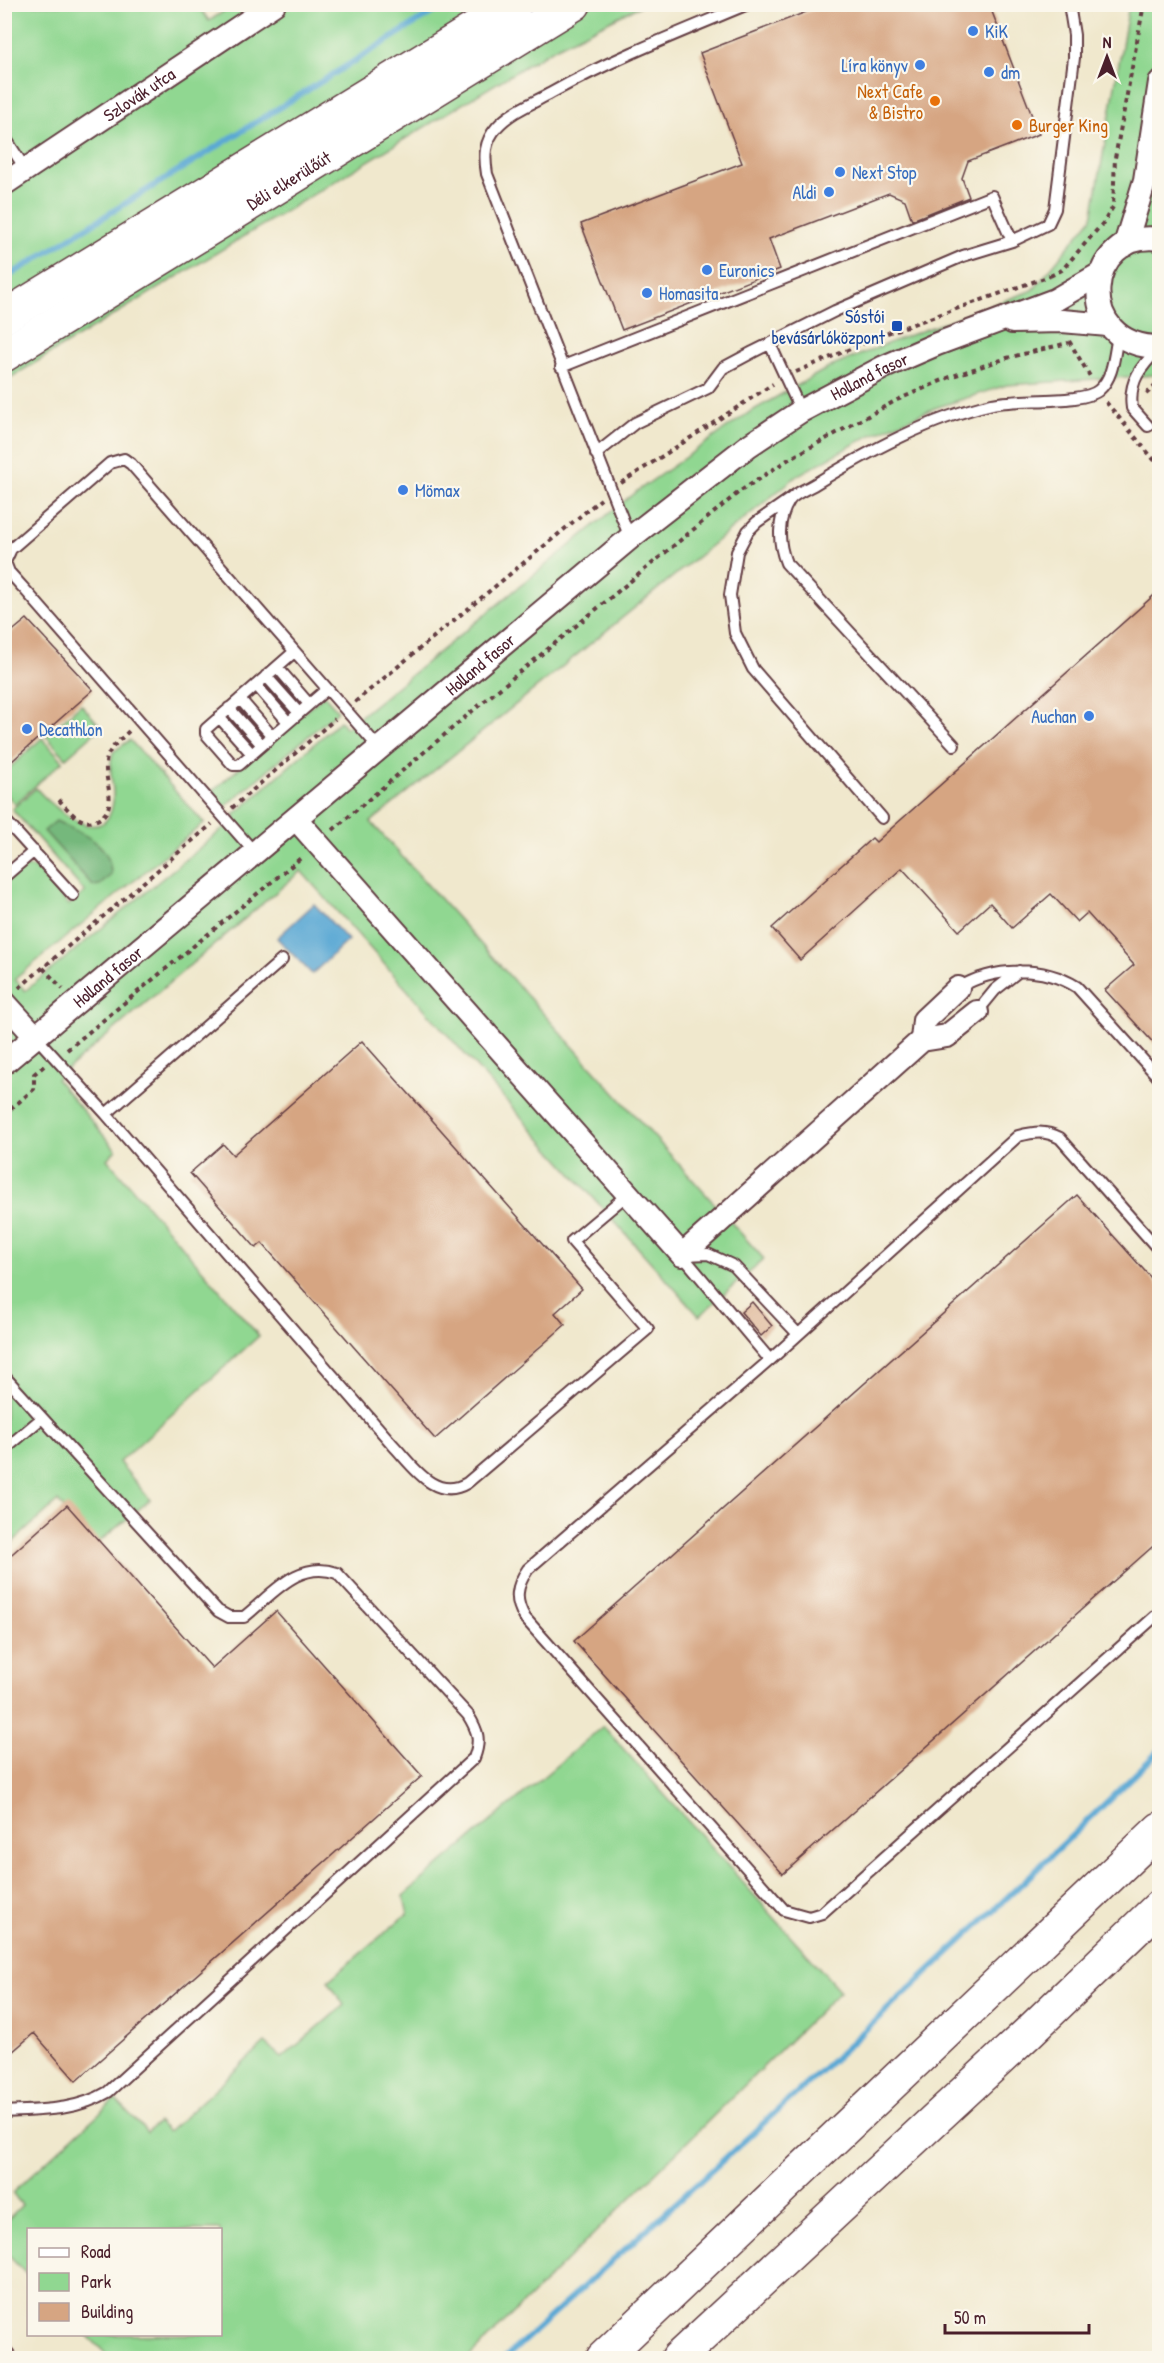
<svg xmlns="http://www.w3.org/2000/svg" width="1164" height="2363" viewBox="0 0 1164 2363" font-family="'Patrick Hand',sans-serif">
<rect width="100%" height="100%" fill="#fbf7ec"/>
<filter id="ink" filterUnits="userSpaceOnUse"><feTurbulence type="fractalNoise" baseFrequency=".0167" numOctaves="2"/><feDisplacementMap in="SourceGraphic" scale="12" xChannelSelector="R" yChannelSelector="G"/><feConvolveMatrix kernelMatrix="1 2 1 2 8 2 1 2 1" color-interpolation-filters="sRGB"/></filter>
<filter id="wash" filterUnits="userSpaceOnUse"><feTurbulence type="fractalNoise" baseFrequency=".008" numOctaves="4" result="noise"/><feDisplacementMap in="SourceGraphic" scale="24" xChannelSelector="R" yChannelSelector="G"/><feGaussianBlur stdDeviation="1.35" result="paint"/><feColorMatrix in="noise" values="0 0 0 0 0 0 0 0 0 0 0 0 0 0 0 0 0 1.4 0 .05"/><feComposite in="paint" operator="in"/></filter>
<g filter="url(#wash)">
<rect width="100%" height="100%" fill="#f0e8cd"/>
<path fill="#90d791" stroke="#6d7b5e" stroke-width="1.5" d="M235,4L642,5L555,48L5,381V5H198L209,21Z
M1129,5H1159V372L1155,375L1007,385L935,408L869,436L798,475L371,822L764,1259L699,1316L301,871L56,1079L116,1150L107,1159L259,1336L119,1462L150,1500L93,1547L58,1501L5,1549L4,882C15,873 21,864 36,868L69,905L85,892L12,809L36,788C51,806 106,854 113,802C115,784 107,772 113,752L130,740L204,823L15,979L25,991L236,818L234,815L340,721L346,728L633,494L750,412L828,368L894,341L1033,290L1092,218Z
M324,695L338,711L222,809L209,794Z
M81,704L101,727L66,758L46,736Z
M42,738L63,761L15,804L5,793V772Z
M603,1726L840,1991L468,2358H110L87,2335L220,2334V2230H28V2276L5,2252V2222L22,2205L12,2193L115,2099L147,2132L158,2122L168,2132L265,2043L282,2058L344,2005L328,1981L408,1913L403,1896Z"/>
<path fill="#74b87b" stroke="#5f6c53" stroke-width="1.5" d="M56,821C83,835 111,841 111,875L100,885L93,886L44,831Z"/>
<path fill="#5aa8d4" stroke="#526480" stroke-width="1.5" d="M314,904L348,940L312,974L277,938Z"/>
<g fill="none" stroke-linecap="round" stroke-linejoin="round">
<path stroke="#5aa8d4" stroke-width="6" d="M4,279L446,4
M505,2358C725,2158 948,1959 1160,1750"/>
</g>
<g id="blocks">
<path fill="#d6a582" d="M827,4H989L1039,134L968,161L962,178L969,197L912,220L905,200L889,193L769,239L780,269L622,330L581,224L742,163L700,53Z
M1160,590V1050L1105,990L1134,965L1087,913L1077,922L1051,894L1012,928L990,903L959,931L902,868L800,960L772,928L872,838L876,842Z
M27,619L93,690L4,768V638Z
M362,1041L582,1289L555,1313L565,1325L435,1439L262,1243L256,1248L190,1173L223,1144L233,1155Z
M1077,1195L1160,1288V1540L783,1874L574,1641Z
M752,1302L772,1326L761,1336L741,1312Z
M67,1505L212,1668L276,1611L422,1776L76,2081L34,2033L4,2059V1561Z"/>
</g>
</g>
<g filter="url(#ink)">
<use href="#blocks" fill-opacity="0" stroke="#633d43" stroke-width="1.5"/>
<g fill="none" stroke-linecap="round" stroke-linejoin="round">
<g stroke="#633d43" stroke-width="14">
<path id="lane" d="M4,136L26,170
M1012,241L1048,224L1055,209L1074,58V35L1069,4
M770,344L801,411
M561,367L992,196L1012,241L963,256L835,311L753,352L723,368L708,388L635,423L596,454
M1148,426L1132,408C1128,380 1142,366 1160,347
M790,499L757,522L748,531L737,552L730,595L735,633L753,669L882,818
M630,538L487,174C484,156 484,142 497,127C510,112 533,103 551,93C614,58 681,32 748,4
M294,652L206,729V734L233,765H239L327,689
M277,667L309,704
M266,676L299,713
M256,685L288,722
M240,699L272,736
M229,708L262,745
M219,717L252,754
M954,745L786,563C778,543 777,520 789,501C793,494 807,489 815,484C869,451 930,418 992,404C1018,398 1084,404 1099,390C1114,377 1114,354 1118,336
M4,819L73,895
M255,853L27,592L9,572L5,562L11,549L110,463L124,459L131,464L379,748
M4,877L34,851
M958,988C994,967 1041,965 1077,987L1160,1079
M977,1012L995,990L1019,971
M35,1036L106,1114L393,1445C413,1466 435,1502 467,1483L648,1329L572,1241L628,1194
M106,1114L282,960
M1160,1251L1060,1138C1045,1130 1034,1132 1018,1136L770,1360L528,1569C516,1586 514,1600 525,1618L784,1910L809,1917L822,1913L1160,1612
M682,1255L770,1360
M685,1255L708,1254L734,1266L797,1333
M4,1376L218,1611L229,1617H244C272,1595 298,1559 337,1573L468,1715C478,1731 481,1740 474,1758L108,2092C76,2111 41,2110 4,2112
M4,1450L42,1418
M4,2348L12,2358"/>
</g>
<g stroke="#633d43" stroke-width="26">
<g id="street">
<path id="s1" d="M4,184L274,4"/>
<path d="M1160,239C1084,228 1072,347 1160,347"/>
<path d="M1125,245L1145,180L1160,82"/>
<path d="M1012,322L1062,321L1108,325"/>
<path d="M296,819L682,1255L922,1040L947,1036L977,1012"/>
<path d="M4,1002L35,1036"/>
<path d="M922,1040L924,1020L958,988"/>
<path id="s2" d="M4,1063L630,538L748,446L801,411L884,367L937,344L1055,300L1100,274"/>
</g>
</g>
<g stroke="#633d43" stroke-width="36">
<g id="primary">
<path d="M4,317L515,4"/>
<path id="s3" d="M4,355L574,4"/>
</g>
</g>
<g stroke="#633d43" stroke-width="36">
<path id="highway" d="M603,2358L1160,1829
M678,2358L1028,2033L1160,1906"/>
</g>
<path stroke="#633d43" stroke-width="4" stroke-dasharray="4.5 4.5" stroke-linecap="butt" d="M1050,276L1062,270L1103,223L1113,207L1115,158L1144,4
M1069,341L1091,378
M796,372L890,332L1050,276
M1146,394L1160,382
M1106,402L1160,467
M621,483L773,384
M355,702L601,499
M59,800C69,810 80,827 97,820C123,807 99,775 108,755C112,746 122,738 129,731
M232,808L335,719
M333,830L470,713L739,492L789,459L897,400L950,377L1007,358L1068,343
M43,968L63,989
M19,988L212,824
M67,1050L302,857
M4,1115L34,1089V1074L44,1066"/>
<use href="#lane" stroke="#fff" stroke-width="10"/>
<use href="#street" stroke="#fff" stroke-width="22"/>
<use href="#primary" stroke="#fff" stroke-width="33"/>
<use href="#highway" stroke="#fff" stroke-width="33"/>
</g>
</g>
<g fill="#3f7fe0" stroke="#fbf7ec" stroke-width="2">
<circle cx="973" cy="31" r="6"/>
<circle cx="920" cy="65" r="6"/>
<circle cx="989" cy="72" r="6"/>
<circle cx="840" cy="172" r="6"/>
<circle cx="829" cy="192" r="6"/>
<circle cx="707" cy="270" r="6"/>
<circle cx="647" cy="293" r="6"/>
<circle cx="403" cy="490" r="6"/>
<circle cx="1089" cy="716" r="6"/>
<circle cx="27" cy="729" r="6"/>
</g>
<g fill="#e8710a" stroke="#fbf7ec" stroke-width="2">
<circle cx="935" cy="101" r="6"/>
<circle cx="1017" cy="125" r="6"/>
</g>
<rect fill="#1a4fb4" stroke="#fbf7ec" stroke-width="2" x="891" y="320" width="12" height="12" rx="3"/>
<g text-anchor="middle" dominant-baseline="central" stroke-width="4.5" stroke-linejoin="round" paint-order="stroke">
<g font-size="18" fill="#366cbe" stroke="#fbf7ec" text-anchor="start">
<text x="985" y="31">KiK</text>
<text x="908" y="65" text-anchor="end">Líra könyv</text>
<text x="1001" y="72">dm</text>
<text x="852" y="172">Next Stop</text>
<text x="817" y="192" text-anchor="end">Aldi</text>
<text x="719" y="270">Euronics</text>
<text x="659" y="293">Homasita</text>
<text x="415" y="490">Mömax</text>
<text x="1077" y="716" text-anchor="end">Auchan</text>
<text x="39" y="729">Decathlon</text>
</g>
<g font-size="18" fill="#c56008" stroke="#fbf7ec" text-anchor="end">
<text x="923" y="91">Next Cafe<tspan x="923" dy="21">&amp; Bistro</tspan></text>
<text x="1029" y="125" text-anchor="start">Burger King</text>
</g>
<g font-size="18" fill="#4a1f2b" stroke="#fbf7ec">
<text stroke="none"><textPath href="#s1" startOffset="162">Szlovák utca</textPath></text>
<text stroke="none"><textPath href="#s3" startOffset="334">Déli elkerülőút</textPath></text>
<text stroke="none"><textPath href="#s2" startOffset="1107">Holland fasor</textPath></text>
<text stroke="none"><textPath href="#s2" startOffset="621">Holland fasor</textPath></text>
<text stroke="none"><textPath href="#s2" startOffset="135">Holland fasor</textPath></text>
</g>
<g font-size="18" fill="#164399" stroke="#fbf7ec" text-anchor="end">
<text x="885" y="316">Sóstói<tspan x="885" dy="21">bevásárlóközpont</tspan></text>
</g>
</g>
<rect width="1164" height="2363" fill="none" stroke="#fbf7ec" stroke-width="24"/>
<rect x="27" y="2228" width="195" height="108" fill="#fbf7ec" stroke="#b4a19f" stroke-width="1.5"/>
<rect x="39" y="2248" width="30" height="9" fill="#ffffff" stroke="#b4a19f" stroke-width="1.5"/>
<text x="81" y="2258" font-size="18" fill="#4a1f2b">Road</text>
<rect x="39" y="2273" width="30" height="18" fill="#90d791" stroke="#b4a19f" stroke-width="1.5"/>
<text x="81" y="2288" font-size="18" fill="#4a1f2b">Park</text>
<rect x="39" y="2303" width="30" height="18" fill="#d6a582" stroke="#b4a19f" stroke-width="1.5"/>
<text x="81" y="2318" font-size="18" fill="#4a1f2b">Building</text>
<g transform="translate(1107 57)" stroke="#fbf7ec" stroke-width="4.5" paint-order="stroke">
<path d="M0-4.5L10 22L0 15L-10 22Z" fill="#4a1f2b"/>
<text y="-9" font-size="16" font-weight="bold" text-anchor="middle" fill="#4a1f2b">N</text>
</g>
<path d="M945 2324v9h144v-9" fill="none" stroke="#4a1f2b" stroke-width="3"/>
<text x="954" y="2324" font-size="18" fill="#4a1f2b" stroke="#fbf7ec" stroke-width="4.5" paint-order="stroke">50 m</text>
</svg>
